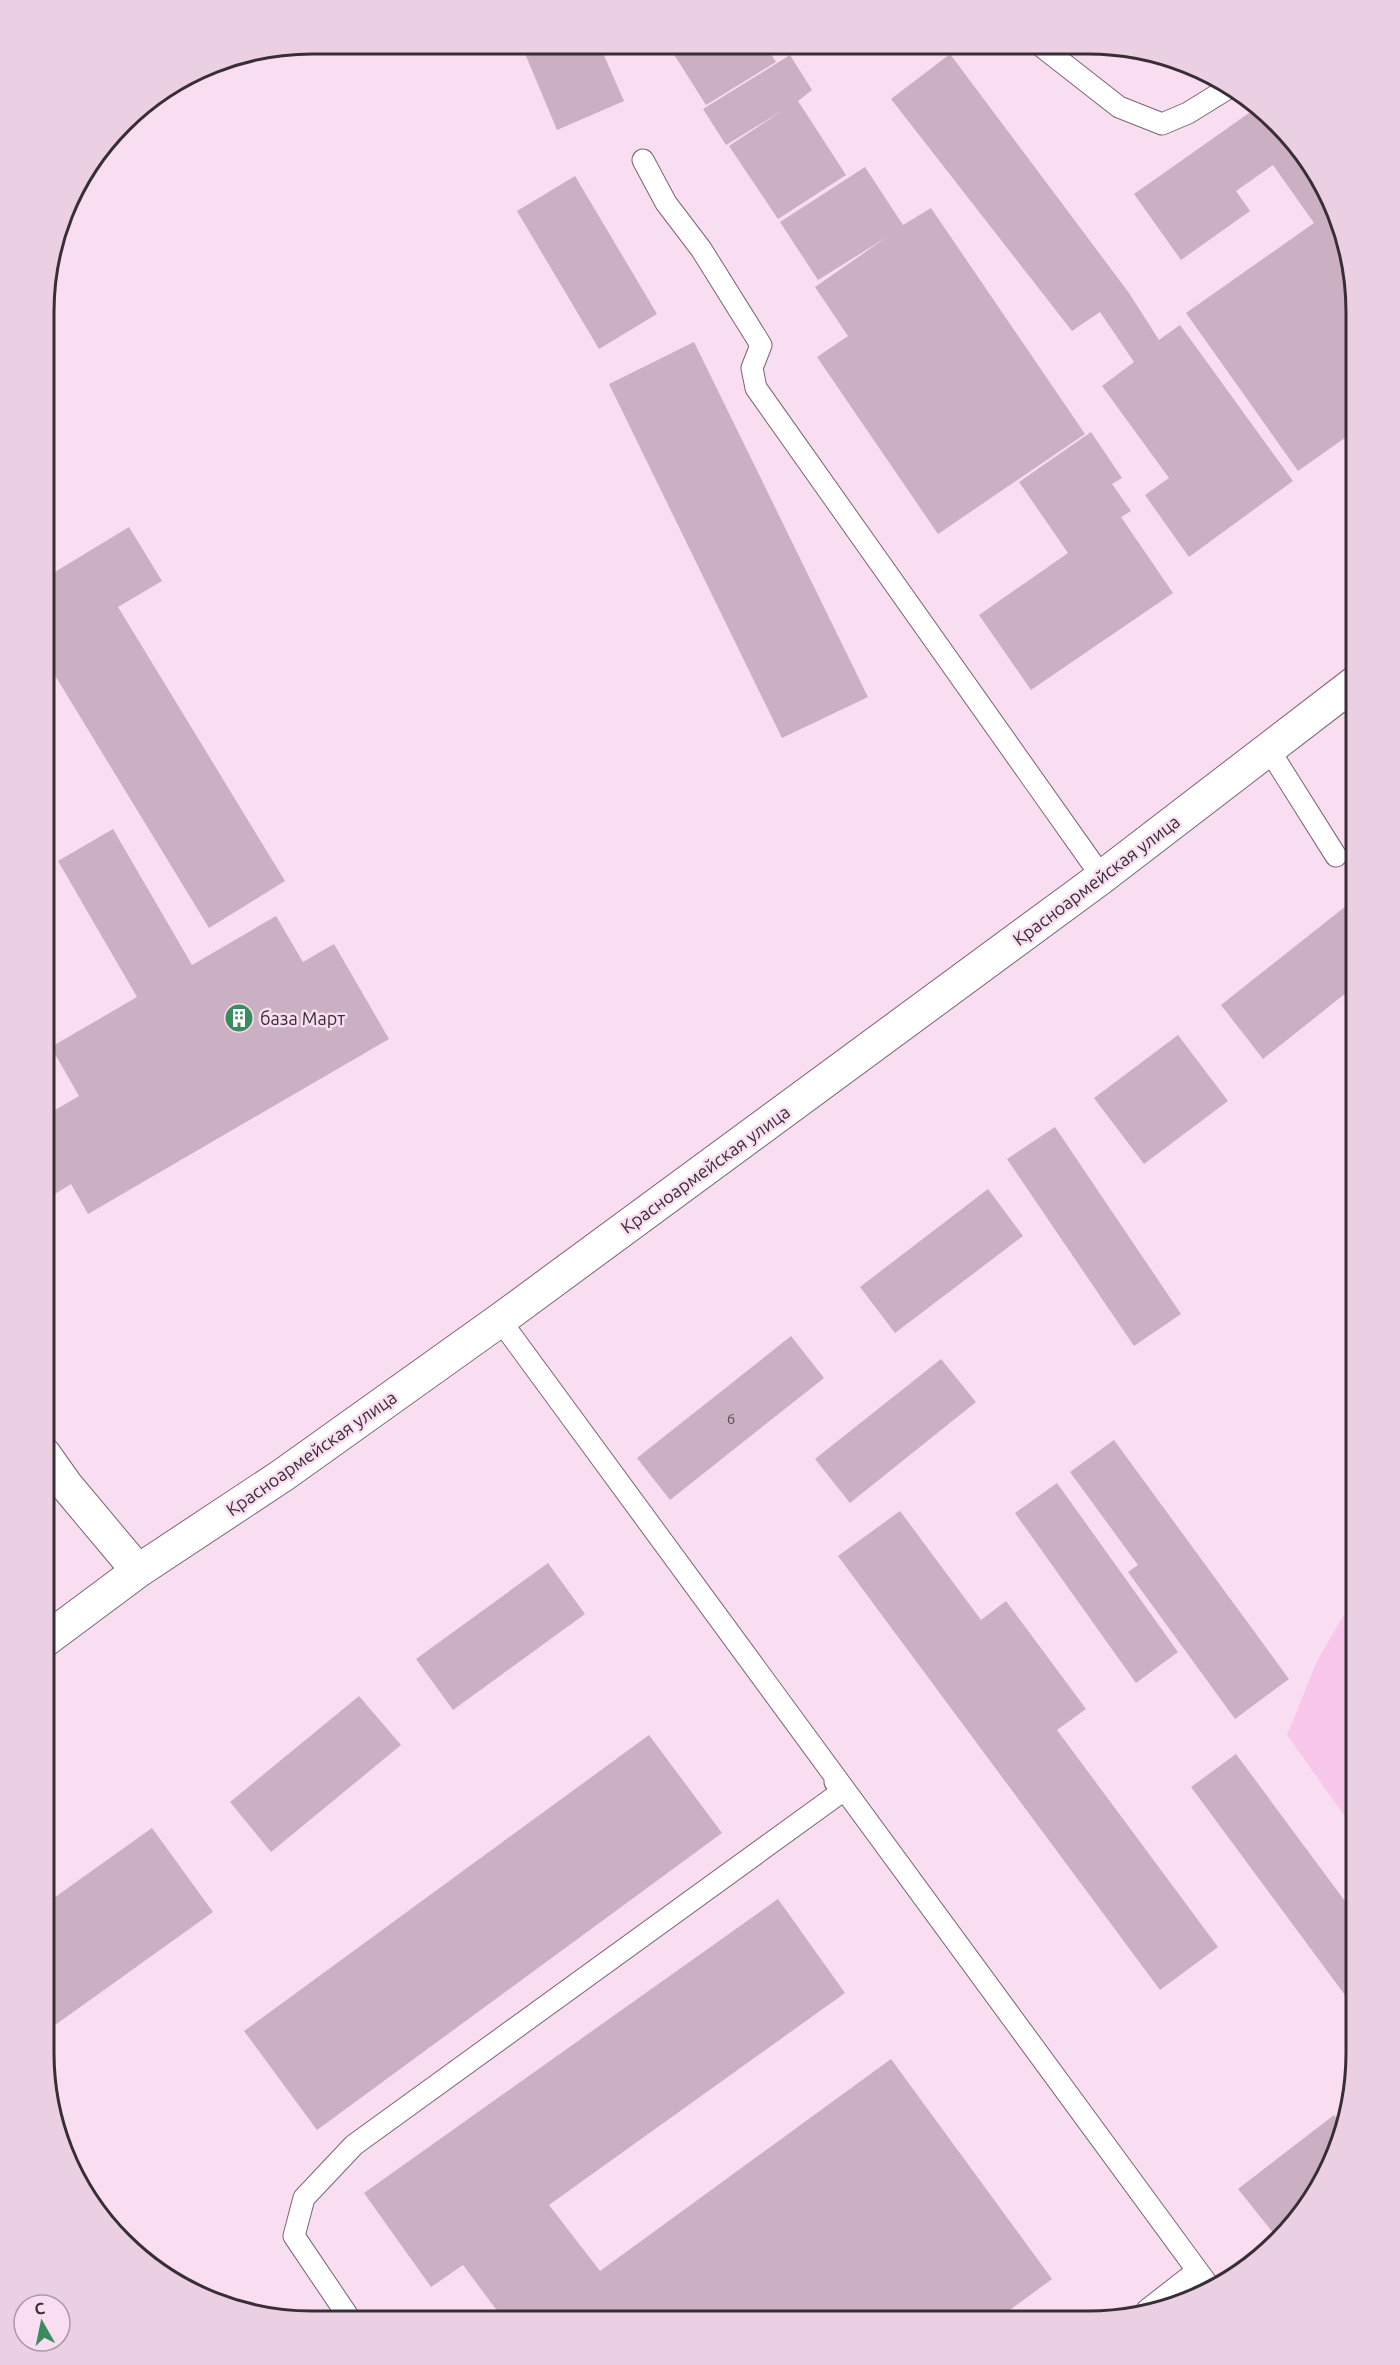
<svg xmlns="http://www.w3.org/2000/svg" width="1400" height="2365" viewBox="0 0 1400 2365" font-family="Ubuntu,sans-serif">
<rect width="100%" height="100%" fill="#f9def1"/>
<path fill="#fac7ec" d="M1356,1594V1832L1287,1735L1317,1661Z"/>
<path fill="#cab0c2" d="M521,44H599L624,101L557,130Z
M668,45H765L776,62L706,105Z
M874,45H895L880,55Z
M950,54L1129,293L1159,340L1180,325L1293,481L1189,557L1145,495L1169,478L1102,386L1134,362L1100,312L1072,331L891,99Z
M790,55L812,90L798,101L846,175L778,219L729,146L783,110L726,145L703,109Z
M1259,106L1299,147L1295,149L1336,210L1357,312L1356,430L1298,471L1186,313L1314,223L1273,165L1236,191L1250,211L1181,260L1134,194Z
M865,167L903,225L931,208L1085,434L938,534L817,357L848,336L815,287L887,237L818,280L780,222Z
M575,176L657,314L599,349L517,211Z
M694,342L868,697L782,738L609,384Z
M1091,432L1122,478L1112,484L1131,511L1121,517L1173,593L1031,690L979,615L1068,553L1019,482Z
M129,527L162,581L118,607L285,881L209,928L45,659V578Z
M113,829L192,965L276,916L303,962L334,944L389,1039L88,1214L71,1184L55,1194L45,1177V1116L79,1096L51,1047L137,997L58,861Z
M1356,898V985L1263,1059L1221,1005Z
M1178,1035L1228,1101L1144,1164L1094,1098Z
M1055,1127L1181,1314L1134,1346L1007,1159Z
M988,1189L1023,1236L895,1333L860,1287Z
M791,1336L824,1378L670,1500L637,1458Z
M941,1359L976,1402L850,1503L815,1459Z
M1114,1440L1289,1679L1235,1719L1128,1572L1138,1565L1070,1472Z
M1057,1483L1178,1652L1136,1683L1015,1513Z
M900,1511L981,1620L1006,1601L1086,1709L1057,1730L1218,1947L1160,1990L838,1556Z
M548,1563L585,1614L453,1710L416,1659Z
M359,1696L401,1745L271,1852L230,1802Z
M649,1735L722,1833L317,2130L244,2031Z
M1236,1754L1356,1916V2010L1191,1787Z
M152,1828L213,1912L44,2033V1905Z
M778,1899L845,1993L549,2205L600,2271L891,2059L1052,2279L995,2321L504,2320L463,2265L431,2287L364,2193Z
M1334,2115L1344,2128L1342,2139L1301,2216L1278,2239L1238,2189Z"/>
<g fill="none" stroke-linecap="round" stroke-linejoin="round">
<g stroke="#7b6475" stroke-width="23">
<path id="lane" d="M1041,46L1119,107L1162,124L1188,113L1230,87
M643,160L666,203L701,249L761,345L752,368L756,388L1102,877
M1268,748L1336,856
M500,1320L1211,2289
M1147,2310L1197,2271
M350,2319L294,2236L304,2198L354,2145L844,1790L835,1782"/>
</g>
<g stroke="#7b6475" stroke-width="35">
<path id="secondary" d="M44,1454L66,1485L138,1571
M44,1641L138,1571L283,1475L500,1320L1102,877L1356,682"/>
</g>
<use href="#lane" stroke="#fff" stroke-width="21"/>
<use href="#secondary" stroke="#fff" stroke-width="33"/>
</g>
<defs>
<g id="building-disc" transform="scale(1.5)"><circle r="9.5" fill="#398c5e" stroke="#f9def1"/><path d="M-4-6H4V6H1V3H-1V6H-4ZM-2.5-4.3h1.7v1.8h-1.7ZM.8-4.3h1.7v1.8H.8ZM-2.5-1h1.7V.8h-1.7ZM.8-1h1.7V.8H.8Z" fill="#fff"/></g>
</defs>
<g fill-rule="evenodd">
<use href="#building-disc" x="239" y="1018"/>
</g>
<g text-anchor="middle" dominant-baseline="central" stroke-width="5" stroke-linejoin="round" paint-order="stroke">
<g font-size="15" fill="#5c4e59">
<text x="731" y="1418">6</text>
</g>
<g font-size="18" fill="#382e36" stroke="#f9def1">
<text transform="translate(1096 880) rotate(-37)">Красноармейская улица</text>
<text transform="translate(705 1169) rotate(-36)">Красноармейская улица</text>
<text transform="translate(311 1453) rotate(-35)">Красноармейская улица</text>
</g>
<g font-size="18" fill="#382e36" stroke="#f9def1" text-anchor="start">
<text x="260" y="1018">база Март</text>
</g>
</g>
<path d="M0 0H1400V2365H0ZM312 54H1088A258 258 0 0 1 1346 312V2053A258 258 0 0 1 1088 2311H312A258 258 0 0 1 54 2053V312A258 258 0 0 1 312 54Z" fill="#ead0e2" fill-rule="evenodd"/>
<path fill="none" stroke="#382e36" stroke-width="3" d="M312 54H1088A258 258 0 0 1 1346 312V2053A258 258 0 0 1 1088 2311H312A258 258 0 0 1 54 2053V312A258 258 0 0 1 312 54Z"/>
<g transform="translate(42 2323) rotate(351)"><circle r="28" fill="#f9def1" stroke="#ac98a6" stroke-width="1.5"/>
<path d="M0-4.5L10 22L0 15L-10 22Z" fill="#398c5e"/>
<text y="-9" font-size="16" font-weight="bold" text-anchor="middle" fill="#382e36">С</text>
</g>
</svg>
